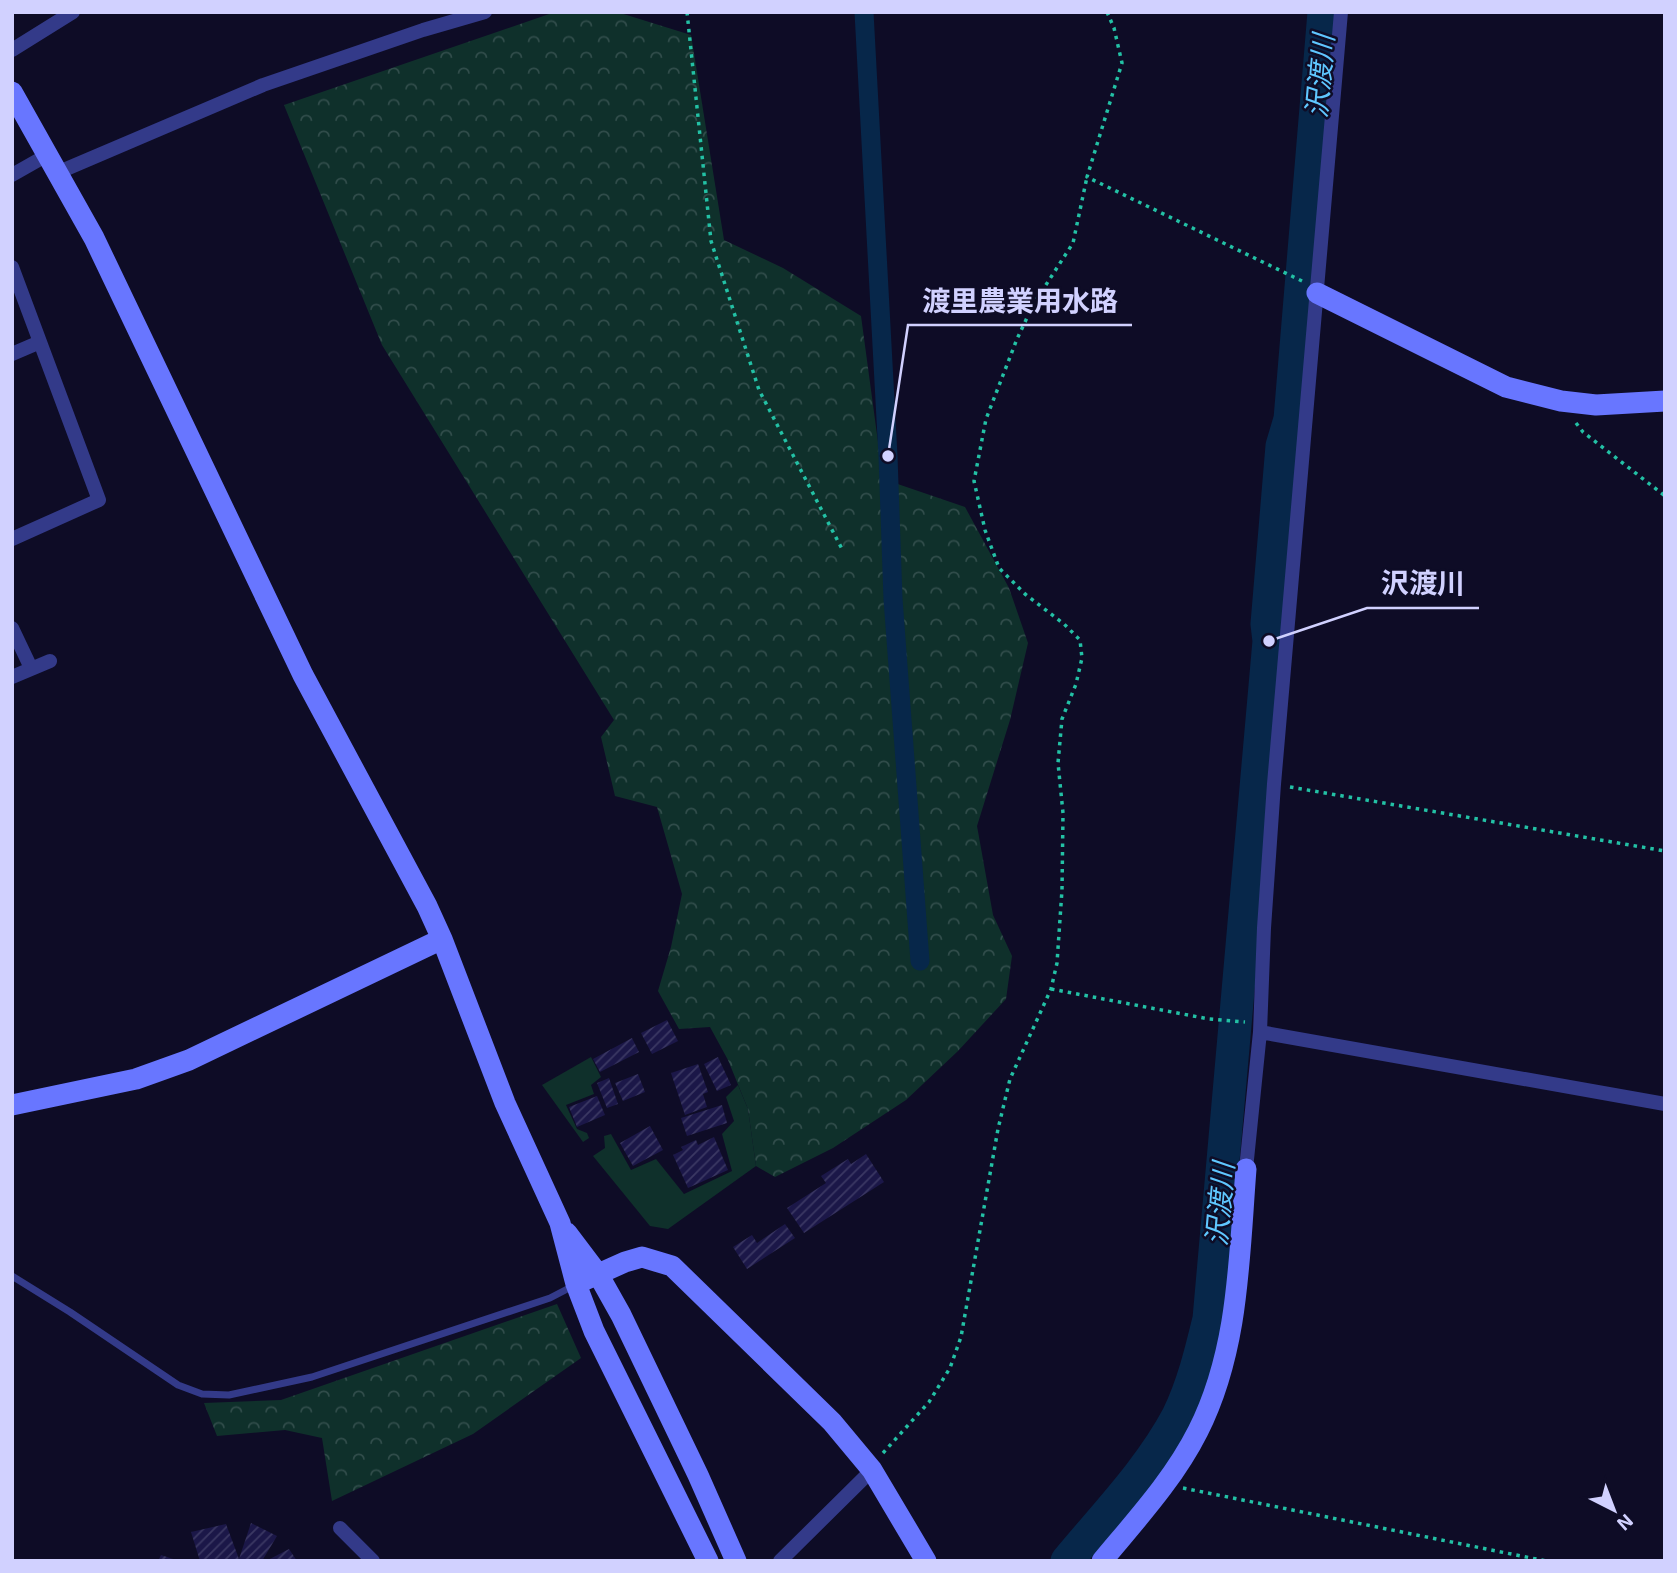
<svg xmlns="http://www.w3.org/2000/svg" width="1677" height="1573" viewBox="0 0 1677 1573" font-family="'Exo 2','Noto Sans JP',sans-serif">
<defs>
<pattern id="forest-crowns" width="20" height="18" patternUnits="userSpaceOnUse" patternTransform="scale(1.75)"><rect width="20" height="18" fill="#0f302b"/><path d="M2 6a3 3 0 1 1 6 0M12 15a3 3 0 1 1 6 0" fill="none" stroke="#314d4b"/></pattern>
<pattern id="building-hatch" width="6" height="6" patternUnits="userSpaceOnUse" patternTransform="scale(1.75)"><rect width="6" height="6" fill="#1b1748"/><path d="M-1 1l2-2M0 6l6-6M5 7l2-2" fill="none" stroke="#3b3863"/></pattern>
</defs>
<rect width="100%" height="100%" fill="#0e0c26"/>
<path fill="#0f302b" d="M591,1057L601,1077L591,1085L594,1094L566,1105L577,1129L587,1133L589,1138L583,1142L542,1085Z
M738,1085L748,1109L756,1166L668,1229L650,1226L593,1156L605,1148L604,1136L611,1134L631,1170L656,1159L684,1194L732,1171L722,1134L734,1121L726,1097Z"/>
<path fill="url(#forest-crowns)" d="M555,12H617L691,35L724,240L783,268L861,316L883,479L965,507L1009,588L1028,643L1010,720L977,826L993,915L1012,956L1006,999L958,1051L906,1100L833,1148L775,1177L756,1166L748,1109L728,1060L710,1027L679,1029L658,991L671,947L682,894L657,807L615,796L601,737L614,720L382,345L284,105Z
M557,1304L581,1358L473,1434L332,1501L322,1438L285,1430L217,1436L204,1403L281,1400Z"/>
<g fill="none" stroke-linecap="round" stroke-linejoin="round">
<path stroke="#07274a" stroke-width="19" d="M864,12L888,456L893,599L920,961"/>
<path stroke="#07274a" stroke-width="33" d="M1067,1561C1105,1515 1150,1469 1178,1416C1193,1385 1201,1352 1209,1319L1269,641L1267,624L1282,446L1290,419L1324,12"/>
</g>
<path fill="url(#building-hatch)" d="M667,1020L678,1041L652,1054L641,1033Z
M632,1038L639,1052L600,1072L593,1059Z
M718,1057L731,1085L717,1091L704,1064Z
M698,1064L708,1092L703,1094L707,1107L685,1115L671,1073Z
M638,1074L645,1092L623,1101L615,1083Z
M609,1078L618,1104L607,1108L597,1083Z
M597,1096L605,1115L577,1127L569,1107Z
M722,1105L727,1123L687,1136L681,1118Z
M650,1126L663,1150L633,1166L620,1143Z
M714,1137L728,1170L688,1188L673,1155L683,1150L681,1147L696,1140L698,1145Z
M866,1154L884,1182L804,1233L787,1208L826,1183L821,1176L848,1159L851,1164Z
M785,1224L795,1238L747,1269L733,1247L752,1235L757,1243Z
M251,1523L277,1536L262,1561H200L191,1532L226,1524L239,1559Z
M289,1549L297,1561H266Z
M161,1555L176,1560V1561H158Z"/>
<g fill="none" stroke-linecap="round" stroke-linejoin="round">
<path stroke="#23c1a5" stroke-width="3.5" stroke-dasharray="3.5 5" stroke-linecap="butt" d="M687,12L711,241L759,390L842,549
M1107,12L1114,28L1122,63L1087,177L1302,281
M1576,423L1583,432L1665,496
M1290,787L1665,851
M1051,989L1209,1019L1245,1022
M883,1453L929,1402L950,1368L961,1337L998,1129L1010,1079L1051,989L1057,963L1062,890L1063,813L1058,763L1062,719L1076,684L1082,658L1080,640L1064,624L1025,594L999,568L985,530L974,481L986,419L1017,339L1033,305L1073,243L1087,177
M1183,1488L1546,1561"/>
<path stroke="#333a89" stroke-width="7" d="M12,1276L70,1312L178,1385L202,1394L229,1395L312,1377L550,1298L575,1285"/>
<path stroke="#333a89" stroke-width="14" d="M12,50L73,12
M59,172L263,85L423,30L485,12
M12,175L49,154
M12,267L99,500L12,539
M12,354L40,342
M12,628L31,668
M12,677L50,661
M1260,1032L1665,1104
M1246,1169L1260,1032L1264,928L1274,784L1341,12
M340,1528L373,1561
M780,1561L872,1470"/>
<path stroke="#6876ff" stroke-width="21" d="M12,92L94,238L303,675L427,906L442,939L505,1103L560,1223L576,1284L594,1331L708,1561
M1317,293L1506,387L1561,401L1596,405L1665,401
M12,1105L136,1079L189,1060L442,939
M567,1233L598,1274L621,1315L698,1475L736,1561
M576,1284L625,1262L642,1257L672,1266L832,1422L872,1470L926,1561
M1102,1561C1136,1520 1174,1479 1198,1431C1239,1350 1239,1258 1246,1169"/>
</g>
<g text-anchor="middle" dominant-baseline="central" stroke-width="5" stroke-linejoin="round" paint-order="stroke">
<g font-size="28" font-style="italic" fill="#5fc7ff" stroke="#0e0c26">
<text transform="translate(1319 76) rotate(-85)">沢渡川</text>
<text transform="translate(1219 1204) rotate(-85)">沢渡川</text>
</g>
</g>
<path fill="none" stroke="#d1d1ff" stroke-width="2.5" d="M888 456L908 325H1132M1269 641L1367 608H1479"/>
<g fill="#d1d1ff" stroke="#0e0c26" stroke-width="2.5">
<circle cx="888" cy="456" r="7"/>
<circle cx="1269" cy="641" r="7"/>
</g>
<g font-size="28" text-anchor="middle" font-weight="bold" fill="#d1d1ff" stroke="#0e0c26" stroke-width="5" stroke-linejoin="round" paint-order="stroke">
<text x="1020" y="311">渡里農業用水路</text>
<text x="1423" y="593">沢渡川</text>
</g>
<rect width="1677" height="1573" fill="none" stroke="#d1d1ff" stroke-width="28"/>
<g transform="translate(1614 1510) rotate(138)" stroke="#0e0c26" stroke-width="5" paint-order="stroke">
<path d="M0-5L12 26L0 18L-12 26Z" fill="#d1d1ff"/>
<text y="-10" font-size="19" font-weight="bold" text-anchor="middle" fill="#d1d1ff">N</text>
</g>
</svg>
